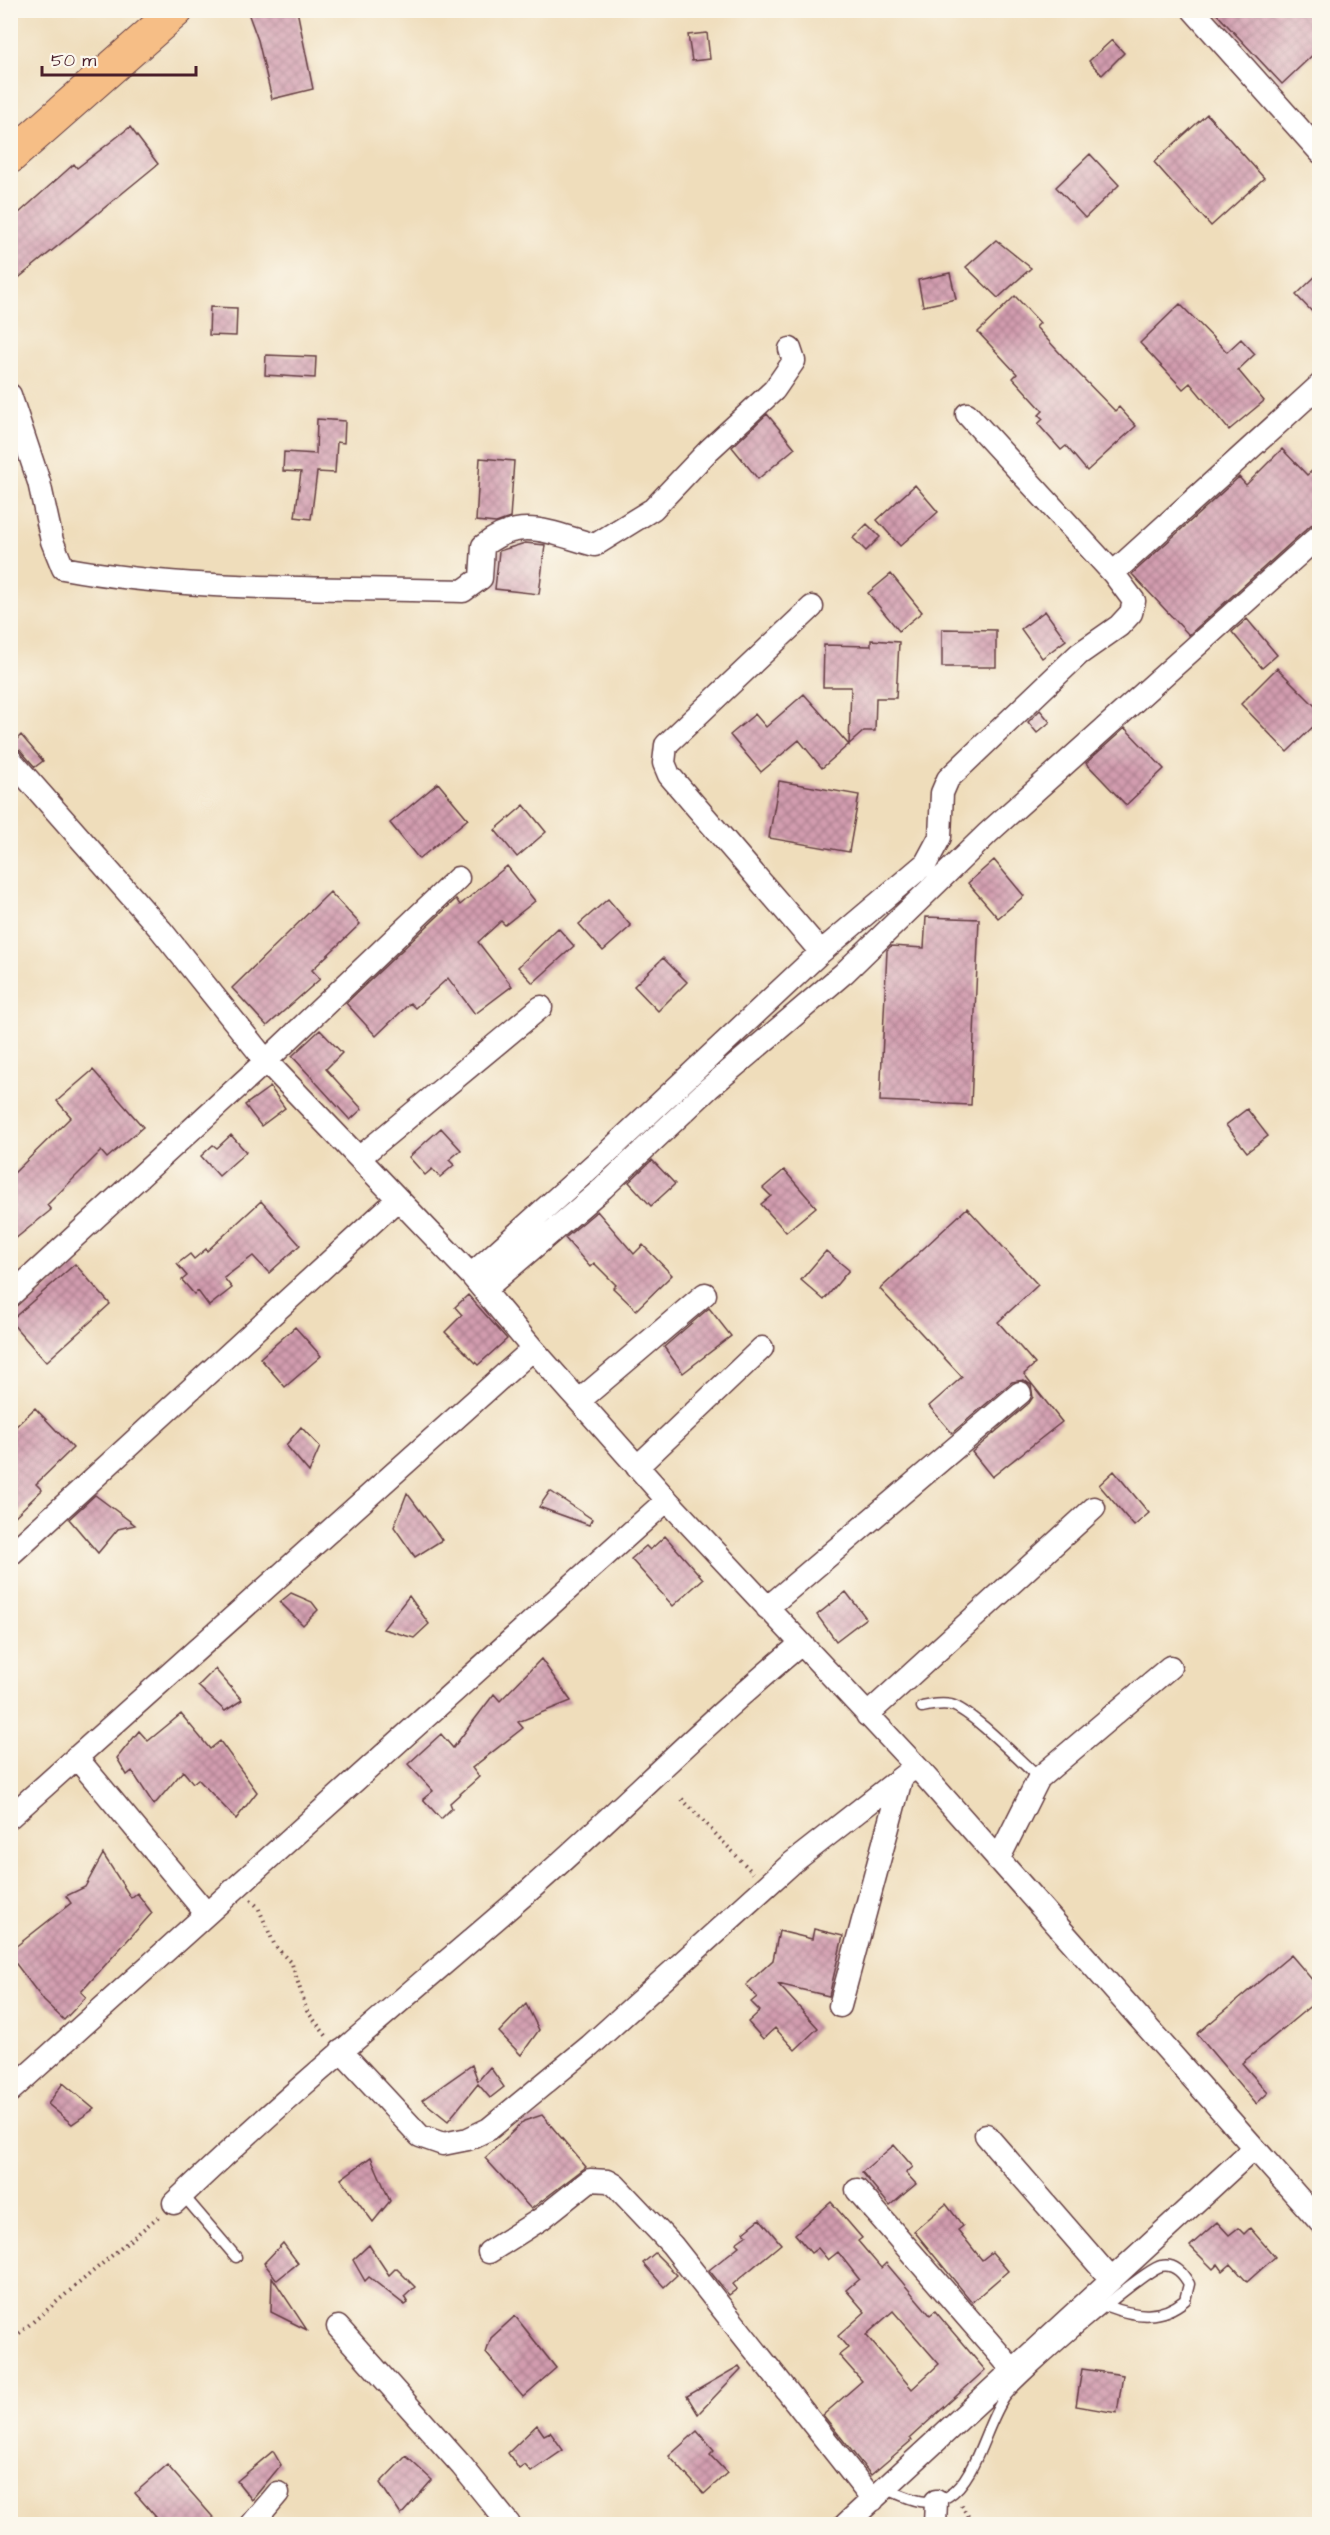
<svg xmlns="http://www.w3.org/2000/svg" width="1330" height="2535" viewBox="0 0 1330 2535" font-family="'Architects Daughter',sans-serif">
<defs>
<pattern id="building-cross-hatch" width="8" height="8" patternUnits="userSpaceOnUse" patternTransform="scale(1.5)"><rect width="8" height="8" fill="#d29caf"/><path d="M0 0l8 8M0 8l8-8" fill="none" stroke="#ac7f8f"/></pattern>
</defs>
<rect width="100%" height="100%" fill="#fbf7ec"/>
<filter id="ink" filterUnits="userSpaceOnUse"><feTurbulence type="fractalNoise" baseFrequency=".0167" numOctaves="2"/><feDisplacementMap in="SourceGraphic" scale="12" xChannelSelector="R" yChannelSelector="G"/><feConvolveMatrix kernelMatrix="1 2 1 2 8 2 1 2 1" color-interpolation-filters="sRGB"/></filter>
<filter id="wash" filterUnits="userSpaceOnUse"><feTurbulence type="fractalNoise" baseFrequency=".008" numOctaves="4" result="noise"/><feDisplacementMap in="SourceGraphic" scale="24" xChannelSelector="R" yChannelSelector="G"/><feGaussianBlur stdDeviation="1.35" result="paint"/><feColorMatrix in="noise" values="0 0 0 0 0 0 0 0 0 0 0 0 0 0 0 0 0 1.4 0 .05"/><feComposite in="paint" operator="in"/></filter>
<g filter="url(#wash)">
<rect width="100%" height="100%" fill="#efddbb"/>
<g id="blocks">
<path fill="url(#building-cross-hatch)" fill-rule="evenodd" d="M247,10H297L313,89L272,99L258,40Z
M1213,10H1320V48L1282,84Z
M707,33L710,59L692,61L688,35Z
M1112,40L1124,53L1102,75L1089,61Z
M1207,114L1264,178L1211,226L1154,162Z
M130,127L158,164L10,285V221L74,164L77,168Z
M1090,154L1119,185L1085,218L1056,187Z
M996,240L1031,268L998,298L966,267Z
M1320,272V320L1296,295Z
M950,273L956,299L923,306L918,280Z
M1015,296L1040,323L1036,327L1077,372L1115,411L1119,407L1136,426L1087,471L1066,446L1061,450L1038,424L1043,419L1039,415L1043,411L1013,378L1017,374L978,332Z
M1180,304L1227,352L1241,339L1255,354L1238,370L1264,401L1229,430L1190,383L1183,389L1140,343Z
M210,307L237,308L236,336L209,335Z
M266,355L316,357L315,378L265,375Z
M767,414L795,448L758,479L732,447Z
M317,419L345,421L344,443L337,442L335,473L317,472L311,519L295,517L301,472L283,471L284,452L316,454Z
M1282,449L1307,475L1320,464V522L1311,525L1189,635L1132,574L1239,477L1246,485Z
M480,458L514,461L510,518L496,523L476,521Z
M915,485L938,512L900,546L877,520Z
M867,524L880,537L866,551L853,538Z
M525,543L545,545L539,594L495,589L499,551Z
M891,574L922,612L899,631L868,593Z
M1045,611L1066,640L1042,658L1021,629Z
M1247,619L1277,655L1262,668L1232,632Z
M942,629L996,630V667H942Z
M871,640L899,642L896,698H876L875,731H864L822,768L799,740L761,772L730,735L755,714L766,727L804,694L849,745L851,687H823L824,645L871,646Z
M1277,668L1320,711V720L1287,752L1241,704Z
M1040,710L1050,722L1037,733L1028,722Z
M1125,728L1164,769L1126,805L1086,763Z
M21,735L43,761L35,767L20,750L10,746Z
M779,781L859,795L849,852L769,838Z
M438,783L468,819L419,859L390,823Z
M524,805L546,832L517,857L495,830Z
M994,860L1024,896L998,918L968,883Z
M507,866L535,901L505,925L501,921L478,942L512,986L475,1014L448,978L415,1008L410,1003L376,1036L346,1003L456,899L460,905Z
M330,892L360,924L312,970L320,979L267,1026L232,988Z
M608,899L631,926L603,951L579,924Z
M926,917L979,919L971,1105L880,1101L887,950L891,946L924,948Z
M558,928L574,946L533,983L518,967Z
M663,958L687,982L658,1011L634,986Z
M320,1030L342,1053L326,1069L362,1109L350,1120L292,1056Z
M93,1070L143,1127L107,1158L101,1151L47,1205L51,1210L10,1243V1177L71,1117L57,1101Z
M270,1087L285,1108L261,1126L245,1105Z
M1247,1109L1268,1136L1247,1152L1226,1125Z
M441,1128L461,1150L449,1160L454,1165L440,1177L432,1169L425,1175L409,1157Z
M231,1135L246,1152L219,1176L201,1156L213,1145L217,1148Z
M652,1160L675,1184L651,1206L629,1182Z
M784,1170L816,1207L786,1232L761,1204L771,1196L763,1188Z
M261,1201L300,1245L269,1273L253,1256L224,1278L232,1288L209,1306L198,1291L194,1294L182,1280L187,1276L177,1264L190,1254L194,1259L206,1249L207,1251Z
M967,1208L1038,1285L998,1322L1035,1364L1024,1374L1062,1422L992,1477L972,1452L1029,1403L1033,1397L1031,1385L1024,1380L1012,1382L952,1433L929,1406L962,1377L880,1289Z
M597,1211L634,1254L643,1245L672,1275L636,1310L613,1288L616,1285L594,1263L590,1267L565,1238Z
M826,1251L849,1270L824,1300L801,1280Z
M75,1264L110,1304L46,1362L10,1321Z
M468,1295L507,1339L478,1365L445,1332L462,1315L455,1307Z
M709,1308L731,1336L683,1373L664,1347Z
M295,1327L321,1356L285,1387L260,1358Z
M35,1408L73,1448L36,1484L42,1490L10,1521V1432Z
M301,1427L320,1447L309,1472L286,1445Z
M1114,1471L1149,1513L1134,1526L1099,1485Z
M550,1491L592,1519L589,1525L539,1507Z
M407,1493L442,1540L415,1557L394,1527Z
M95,1495L135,1525L118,1529L98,1553L69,1519Z
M665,1536L703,1579L673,1606L631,1559L646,1546L650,1550Z
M846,1592L866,1618L836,1641L817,1615Z
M291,1593L312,1602L318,1610L303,1625L280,1602Z
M409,1596L429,1624L414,1638L383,1629Z
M541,1659L571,1701L518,1722L523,1728L472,1768L479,1777L450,1803L452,1808L441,1819L423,1799L433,1791L408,1764L441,1734L453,1748L494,1694L500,1701Z
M215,1669L242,1700L225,1711L198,1686Z
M181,1714L210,1749L220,1741L257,1792L236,1819L198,1779L193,1783L183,1771L154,1805L132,1771L127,1775L117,1758L139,1731L148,1741Z
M103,1854L131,1898L137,1893L152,1913L81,1992L86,1997L64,2020L44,2001L10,1956V1951L71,1903L66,1896L85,1887Z
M814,1929L843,1936L829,1996L778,1984L818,2028L795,2050L775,2028L763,2039L748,2022L760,2011L751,2002L757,1997L746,1985L773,1960L779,1931L812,1939Z
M1291,1955L1320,1989V1998L1242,2063L1268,2093L1256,2104L1197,2034Z
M526,2004L539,2030L521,2055L499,2032Z
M472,2065L478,2081L490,2067L504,2087L490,2098L478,2084L448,2121L422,2100Z
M63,2083L94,2109L72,2124L48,2104Z
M542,2115L586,2167L531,2209L485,2158L524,2121Z
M894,2145L913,2167L906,2173L916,2184L890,2206L862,2172Z
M371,2157L390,2201L373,2222L341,2179Z
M831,2202L862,2238L858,2241L881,2268L886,2263L930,2315L935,2311L985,2370L910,2438L912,2440L871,2475L823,2415L862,2381L839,2355L848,2348L838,2336L865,2312L846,2290L859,2279L838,2252L828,2260L818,2248L811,2253L795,2234ZM893,2311L939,2364L912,2389L866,2335Z
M946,2204L963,2226L958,2230L982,2260L992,2252L1008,2271L972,2302L914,2231Z
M760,2219L781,2244L733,2284L737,2289L729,2295L709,2270L739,2246L736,2243L747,2235L744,2232Z
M1217,2222L1229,2235L1238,2228L1244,2234L1250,2228L1275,2257L1247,2282L1231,2264L1223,2271L1218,2264L1213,2269L1190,2246Z
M283,2243L298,2263L277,2280L264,2263Z
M369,2245L389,2275L396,2268L415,2287L404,2297L408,2303L405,2305L369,2277L365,2281L353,2260Z
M655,2253L677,2275L664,2287L643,2263Z
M272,2277L307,2330L271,2312Z
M515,2316L556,2368L523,2397L486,2353L491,2338Z
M739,2366L741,2369L698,2414L687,2396Z
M1082,2369L1123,2375L1117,2413L1076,2406Z
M537,2425L544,2435L550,2432L563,2450L531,2472L525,2465L519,2469L508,2453Z
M697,2431L714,2451L710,2455L727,2473L704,2494L669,2456Z
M273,2451L281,2465L252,2500L237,2481Z
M406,2456L432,2480L401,2515L380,2483Z
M167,2465L219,2524H162L135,2493Z"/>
</g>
</g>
<g filter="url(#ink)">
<use href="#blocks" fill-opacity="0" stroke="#633c41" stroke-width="1.5"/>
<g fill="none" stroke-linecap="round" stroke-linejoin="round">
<g stroke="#633c41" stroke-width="13">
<path id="lane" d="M922,1707C932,1705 941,1703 951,1705C971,1710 1021,1762 1039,1778
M183,2195L236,2257
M887,2489C906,2497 927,2509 948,2496C976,2479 985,2426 1004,2398C1016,2380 1144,2269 1161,2266C1174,2263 1183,2273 1189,2284L1185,2300C1161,2320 1136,2317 1107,2306"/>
</g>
<g stroke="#633c41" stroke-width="25">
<path id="street" d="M1193,10L1320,152
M10,395L39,482L52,541L63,568C191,592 333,587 463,591L481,578L483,546C521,515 552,534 595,545L653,509L709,450L774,390L794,361L790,349
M967,414L1113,573L1320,385
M812,607L666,745L664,763L669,775L821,952
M10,759L161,930L266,1061L471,1275L533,1349L667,1500L916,1766L1320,2222
M359,1158L541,1007
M471,1275L609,1151L821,952L926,863L940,837L942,793L948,779L1079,654L1119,626L1131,613L1134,601L1113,573
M484,1290L603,1188L709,1088L844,973L988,833L1320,535
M10,1296L266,1061L458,878
M579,1401L705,1294
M637,1467L762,1348
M10,1555L398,1199
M767,1608L1020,1393
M867,1715L1094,1508
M76,1757L206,1913
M10,1817L533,1349
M998,1860L1039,1778L1170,1667
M840,2006L901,1779
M341,2051L420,2136L443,2144L468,2139L489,2129L590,2046L792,1863L916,1766
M10,2091L667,1500
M986,2135L1111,2279
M857,2190L1013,2370
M174,2203C289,2093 412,1992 532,1888C623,1808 707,1721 801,1644
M489,2252L541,2219L590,2180L608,2181L615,2185L672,2245L873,2500
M338,2327L462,2466L509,2524
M252,2524L278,2493
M846,2524L1253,2149
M935,2524L936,2501"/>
</g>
<g stroke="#633c41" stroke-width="35">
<path id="primary" d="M10,157L177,10"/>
</g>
<path stroke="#633c41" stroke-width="4" stroke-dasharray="1.5 4.5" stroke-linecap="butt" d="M682,1799L753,1873
M251,1900L258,1907L275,1946L292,1964L307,2011L328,2038
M10,2341L159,2216
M961,2505L973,2524"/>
<use href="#lane" stroke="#fff" stroke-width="10"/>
<use href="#street" stroke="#fff" stroke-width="22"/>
<use href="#primary" stroke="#f6be86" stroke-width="33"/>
</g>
</g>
<rect width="1330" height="2535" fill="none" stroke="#fbf7ec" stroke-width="36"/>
<path d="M42 66v9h154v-9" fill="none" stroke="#4a1f2b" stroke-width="3"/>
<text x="51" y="66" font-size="18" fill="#4a1f2b" stroke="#fbf7ec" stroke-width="4.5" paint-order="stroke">50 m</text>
</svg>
